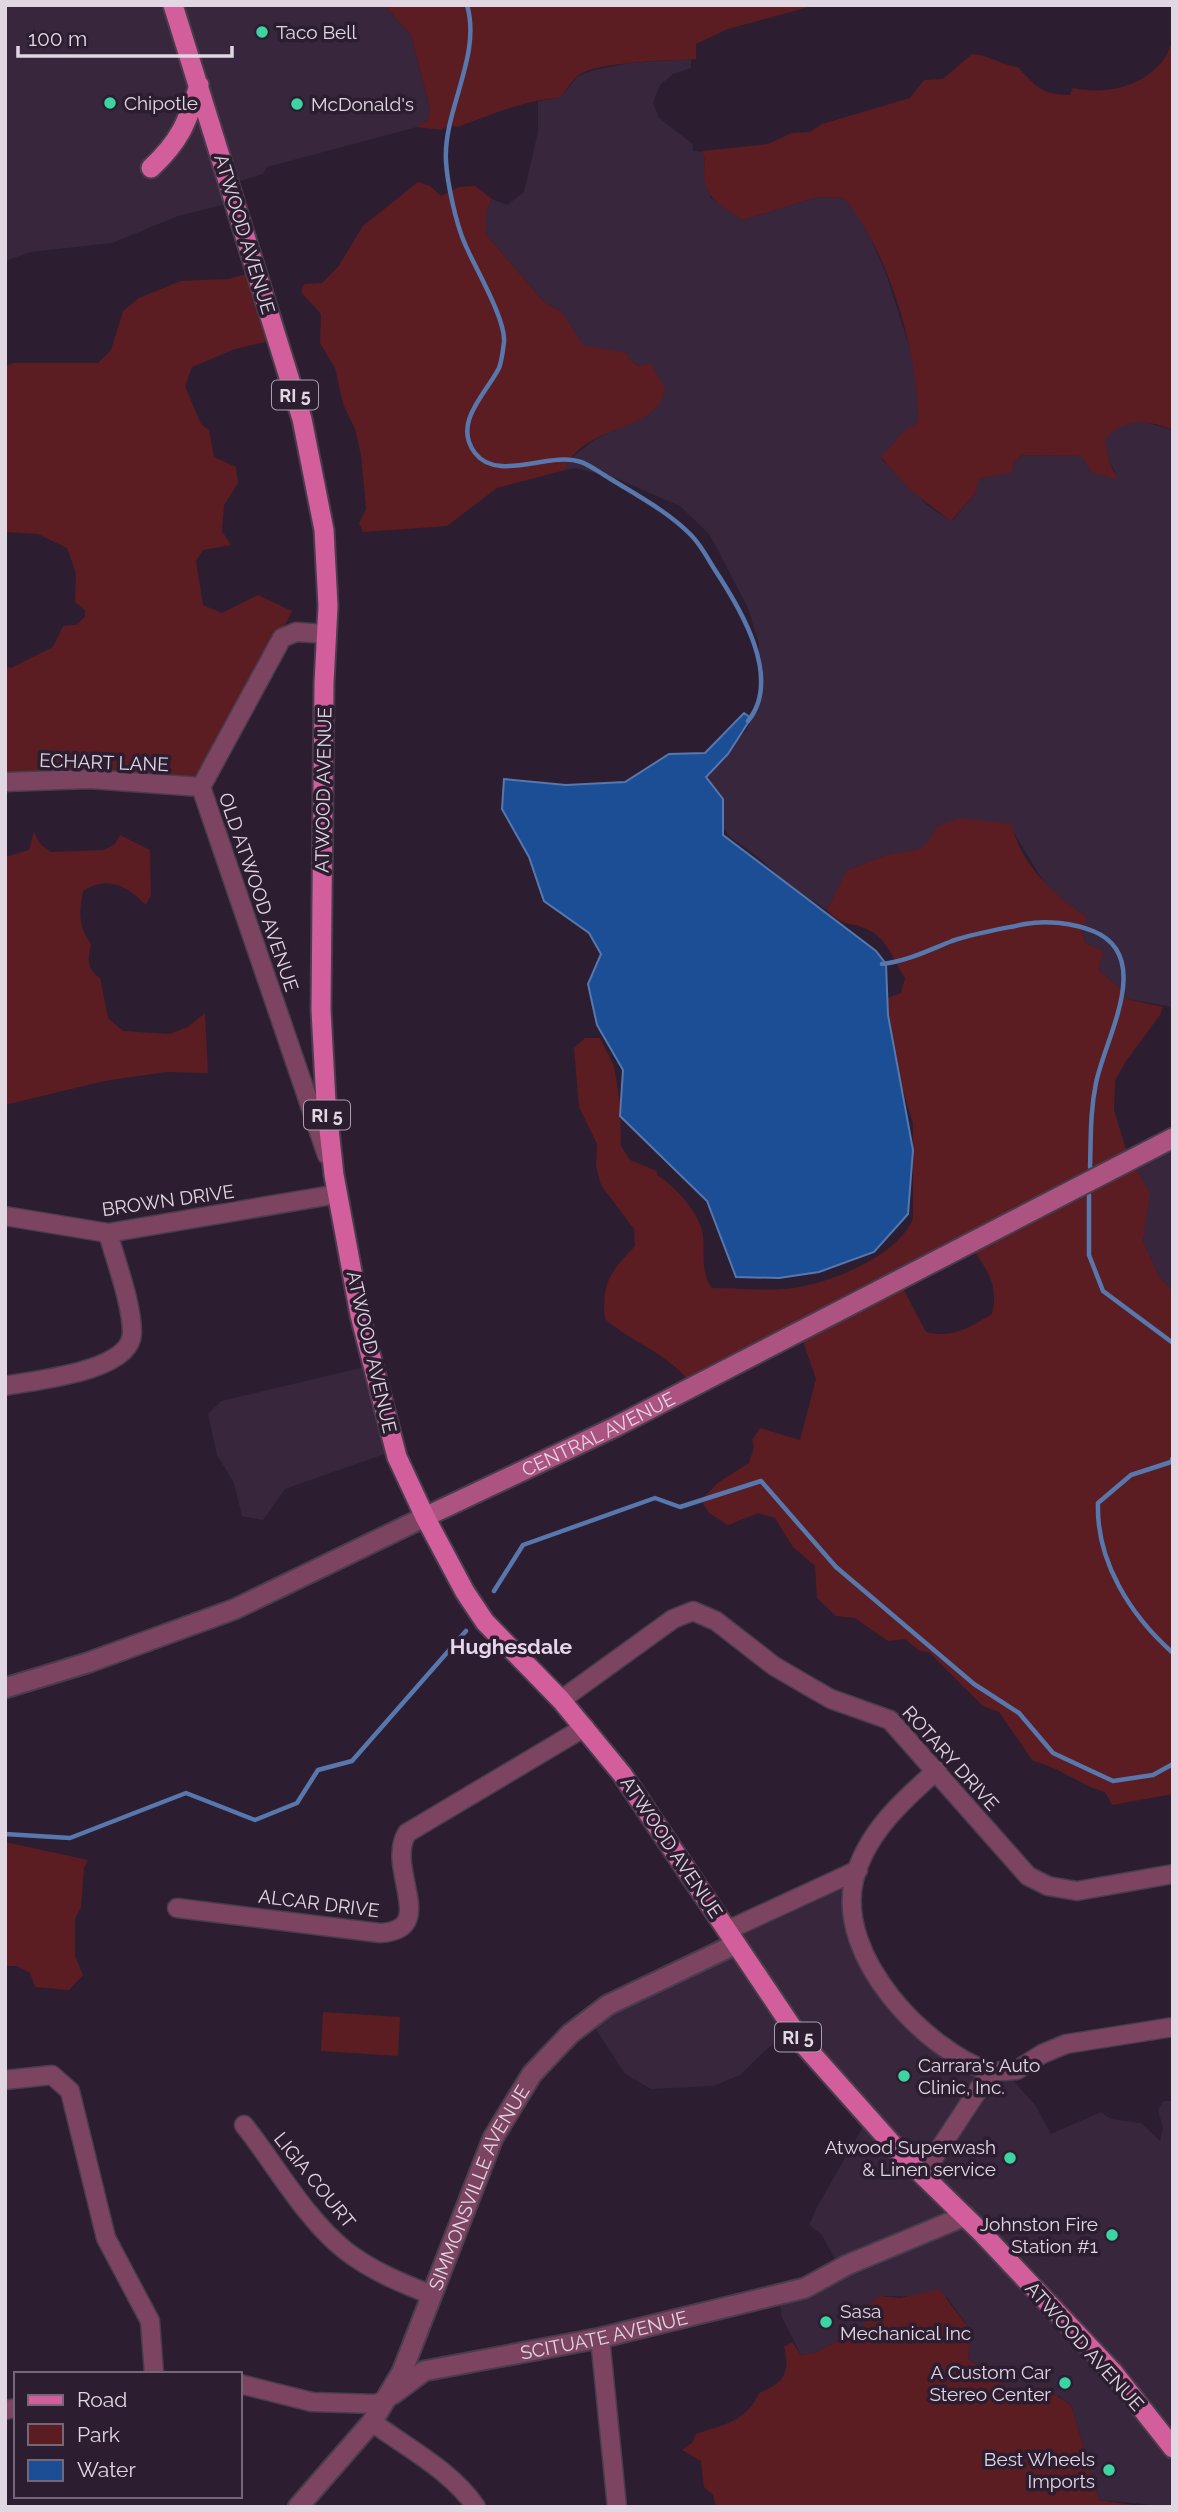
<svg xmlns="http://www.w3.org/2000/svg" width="1178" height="2512" viewBox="0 0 1178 2512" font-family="Raleway,sans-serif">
<rect width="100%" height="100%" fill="#2c1e30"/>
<path fill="#37263c" d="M5,5H384L411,35L430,109L428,120L417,127L267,167L263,174L234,183L235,202L178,216L112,243L31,252L5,261Z
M691,59V68L673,74L660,85L653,103L659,118L693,144V151L704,152V176L711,198L743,220L818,197L844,198L862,218L887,276L910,349L919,391V423L881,458L928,506L952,521L975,494L978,478L1011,472L1014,462L1022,455L1082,456L1116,473L1109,462L1104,438L1117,427L1138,420L1173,430V1007L1127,999L1120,988L1098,970L1103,951L1086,944L1080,927L1086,916L1063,902L1045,884L1014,833L930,841L918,851L887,855L848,870L827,910L788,885L758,857L730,837L716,818L701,776L722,751L747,730L758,700L759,644L748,608L710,535L680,506L620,480L576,468L565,470L569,460L594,440L645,416L658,406L639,366L629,359L627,353L583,346L562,312L544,302L486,234V212L492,199L507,205L524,192L538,132V101L560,98L578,76L595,70L630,63Z
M1173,1137V1291L1160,1278L1143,1241L1144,1221L1136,1163Z
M373,1365L396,1450L285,1489L263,1520L242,1516L234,1483L217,1455L208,1414L221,1401Z
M851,1872L863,1947L918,2023L1011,2078L1035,2105L1051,2134L1101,2112L1111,2119L1141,2123L1160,2141L1163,2128L1158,2110L1163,2101H1173V2507L1099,2500L1071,2405L1059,2396L1019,2400L995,2376L968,2359L971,2331L947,2297L886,2296L868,2305L867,2322L864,2327L814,2353L801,2355L782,2317L779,2296L838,2265L822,2235L809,2225L818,2205L867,2120L793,2032L768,2048L740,2075L713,2086L651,2089L625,2074L596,2029L591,2020L734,1943L730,1929Z"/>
<path fill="#5b1d21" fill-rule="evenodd" d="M384,5H816L728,29L696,44V59C669,61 597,61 577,76C571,82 565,92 560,98C525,100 492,114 458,127L449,125L441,130L417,127L428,120L430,109L411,35Z
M1173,43V430C1146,419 1127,418 1105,438L1109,462L1118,480L1091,472L1082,456L1022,455L1014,462L1012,472L979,479L975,494L951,521L910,490L881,457L905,430L918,423C920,357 887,247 844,198L818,197L743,220C723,208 704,198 704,173C704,164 706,158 702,151L768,144L792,133L810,132L822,124L910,98L924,80L943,79L972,54C989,55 1001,65 1018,67C1036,87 1043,95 1070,95L1073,88C1107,95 1144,87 1165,58C1169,52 1168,48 1173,43Z
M418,182L430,186L441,196L459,187L475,186L492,199L486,212V234L544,302L562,312L583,345L627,353L629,359L639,366L651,363L665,388C663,395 661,403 656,408C630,433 578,432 565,470L497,488L447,526L363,532L359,523L366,509L361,455L355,429L343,404L335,368L320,343L321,314L301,292L304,284L322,283L338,267L363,226Z
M256,271L278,339L235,349L192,367L185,386L201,424L209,430L214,457L236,467L238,483L224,505L222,531L231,545L203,550L196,561L203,605L222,613L258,595L292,611L203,782H5V667L11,668L53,647L63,626L76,625L85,617V610L75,602L76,573L67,548L38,534L5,532V366L14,363H98L111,350L123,311L139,298L181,281L229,279Z
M961,818L1012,824C1019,862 1054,896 1086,916V922L1080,927L1086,944L1104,951L1098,970L1120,988L1127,999L1163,1007L1160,1015L1126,1061L1115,1081L1114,1110L1127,1153L1150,1193L1143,1241L1160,1278L1173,1291V1794L1112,1805L1105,1792C1079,1785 1060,1767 1033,1761L999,1712L983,1706L929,1652L920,1651L905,1639L888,1641L855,1618L836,1616L817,1598L815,1566L793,1547L775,1518L758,1513L728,1525L709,1513L701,1500L719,1482L749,1463L754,1447L752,1440L760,1428L800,1440L816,1379L800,1333L693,1387C671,1354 634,1344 605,1319C601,1283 611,1271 635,1246L634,1229L601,1185L596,1166L597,1144L579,1107L574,1048L585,1038H600L614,1066L620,1103L621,1146L630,1160L657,1171V1175C675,1186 700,1213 703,1235C705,1254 700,1272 712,1288C740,1288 773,1292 800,1287C837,1280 900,1254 913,1218V1123L884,1029L887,998L901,993L905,978C896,964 887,940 872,932C854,920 846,930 827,910L847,870C860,866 872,860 884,856C912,847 921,859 937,826ZM970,1245C987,1270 999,1283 992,1314C970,1327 952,1339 926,1332L900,1283Z
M34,832L40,844L51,852L104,850L115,844L120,835L150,850L151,895L146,905C127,886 108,875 83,891C79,913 78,926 91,944C88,960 86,968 100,978L108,1018L123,1031L170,1034L188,1027L205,1013L208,1073L166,1072L104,1081L5,1105V857L29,850Z
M5,1842L88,1860L84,1868L81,1907L75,1919V1956L83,1975L69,1990L35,1987L30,1973L17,1966H5Z
M323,2012L400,2017L398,2056L321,2051Z
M939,2289L971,2331L968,2359L995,2376L1019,2399L1041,2386L1071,2405L1099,2500L1146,2507H716L713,2495L704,2487L701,2461L682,2450L692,2443L696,2434C723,2425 747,2421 759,2393C783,2384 791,2373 784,2347L792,2342L801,2355L814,2353L864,2327L868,2305L879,2296L900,2298Z"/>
<path fill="#1c4e96" stroke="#5777ad" stroke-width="2" d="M744,713L751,718L728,754L706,777L723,799V835L876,951L886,964L888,1015L913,1150L908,1214L874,1252L819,1272L779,1278L736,1277L707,1201L620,1116L623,1070L597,1025L588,984L601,954L589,933L544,901L529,857L502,809L504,779L566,785L625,782L669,754L705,753Z"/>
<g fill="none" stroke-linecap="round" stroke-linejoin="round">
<path stroke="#5777ad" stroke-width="4.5" d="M467,5C482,56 443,110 446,161C447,182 456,224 465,244C474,266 506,319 504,342C503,350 502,360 499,368C486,394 452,423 475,453C498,483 548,451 581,462C590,465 600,473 609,478C638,496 667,511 691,535C701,545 708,559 715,570C740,608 783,678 748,721
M882,964C908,961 929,950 952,941C975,933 1001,929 1025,924C1046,920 1073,923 1093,931C1155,956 1105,1038 1096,1083C1090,1112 1091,1138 1090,1167
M1089,1195V1255L1103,1291L1173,1343
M1173,1457L1171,1462L1131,1475L1098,1503C1096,1561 1130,1615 1173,1653
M494,1591L523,1545L655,1498L680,1507L761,1481L836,1567L974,1684L1019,1713L1053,1753L1113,1781L1153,1775L1173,1764
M5,1834L70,1838L186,1793L255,1820L297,1803L318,1770L352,1761L466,1631"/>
<g stroke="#493c4d" stroke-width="21">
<path id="minor" d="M5,782L90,779L201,787
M327,1155L201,787L282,638L296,632L327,634
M5,1216L108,1233L338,1194
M5,1386C35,1380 131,1372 132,1333C132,1304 116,1262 108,1233
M561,1700L673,1619L693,1611L716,1621L774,1666L810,1687L831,1699L890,1720L1028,1876L1048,1886L1077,1891L1173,1874
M937,1770C902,1801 866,1833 854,1880C836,1957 924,2049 990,2072
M177,1908L380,1933C440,1930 385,1869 407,1833L585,1727
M728,1930L858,1870
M5,2080L52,2075L70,2091L106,2238L150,2321L154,2374
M244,2125C275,2164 306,2220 346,2251C372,2271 401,2283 432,2295
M923,2174L990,2072L1017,2070L1042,2054L1066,2044L1173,2027
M600,2338L617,2507
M240,2384L312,2402L377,2404L388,2398
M5,2410L16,2408
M372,2422C406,2447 452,2471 476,2507"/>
</g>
<g stroke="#493c4d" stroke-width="23">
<g id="tertiary">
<path d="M5,1688L87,1663L235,1609L425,1517"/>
<path id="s1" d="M393,2394L424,2371L600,2338L805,2288L847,2265L965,2216"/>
<path id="s2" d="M298,2507L372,2422L402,2372L493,2138L532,2074L570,2034L608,2005L736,1944"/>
</g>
</g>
<g stroke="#493c4d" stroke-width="23">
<g id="secondary">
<path id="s3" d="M425,1517L615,1427L1173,1138"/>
</g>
</g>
<g stroke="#493c4d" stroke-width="23">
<path id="primary" d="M173,5L302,419L324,530L328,606L324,683L321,1010L326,1102L334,1175L360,1315L397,1457L425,1517L465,1592L485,1622L561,1700L622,1774L804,2045L902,2155L983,2234L1113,2372L1173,2448
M151,168C180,141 187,123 199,85"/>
</g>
<use href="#minor" stroke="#7c4460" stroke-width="18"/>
<use href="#tertiary" stroke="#7c4460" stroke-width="19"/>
<use href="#secondary" stroke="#ad5382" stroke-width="19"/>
<use href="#primary" stroke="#d25e9c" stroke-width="19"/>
</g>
<g fill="#3dd4a3" stroke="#2c1e30" stroke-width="2.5">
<circle cx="262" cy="32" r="7"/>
<circle cx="110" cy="103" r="7"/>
<circle cx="297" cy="104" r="7"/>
<circle cx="904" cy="2076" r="7"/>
<circle cx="1010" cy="2158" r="7"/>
<circle cx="1112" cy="2235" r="7"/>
<circle cx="826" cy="2322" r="7"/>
<circle cx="1065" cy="2383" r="7"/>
<circle cx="1109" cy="2470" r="7"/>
</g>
<g text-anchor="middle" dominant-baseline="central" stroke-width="7" stroke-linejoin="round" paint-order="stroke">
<g fill="#2c1e30" stroke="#aaa0ad" stroke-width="2">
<rect x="272" y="380.5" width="46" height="29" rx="5"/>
<rect x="304" y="1100.5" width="46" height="29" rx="5"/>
<rect x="775" y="2022.5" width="46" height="29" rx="5"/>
</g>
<g font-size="18" font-weight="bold" fill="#e0d7e3">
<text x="295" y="395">RI 5</text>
<text x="327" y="1115">RI 5</text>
<text x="798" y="2037">RI 5</text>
</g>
<g font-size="19" fill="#e0d7e3" stroke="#2c1e30" text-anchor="start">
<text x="276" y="32">Taco Bell</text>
<text x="124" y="103">Chipotle</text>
<text x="311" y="104">McDonald's</text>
<text x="918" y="2065">Carrara's Auto<tspan x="918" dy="22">Clinic, Inc.</tspan></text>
<text x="996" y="2147" text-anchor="end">Atwood Superwash<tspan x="996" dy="22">&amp; Linen service</tspan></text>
<text x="1098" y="2224" text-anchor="end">Johnston Fire<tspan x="1098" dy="22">Station #1</tspan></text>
<text x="840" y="2311">Sasa<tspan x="840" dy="22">Mechanical Inc</tspan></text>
<text x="1051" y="2372" text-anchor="end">A Custom Car<tspan x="1051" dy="22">Stereo Center</tspan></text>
<text x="1095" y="2459" text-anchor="end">Best Wheels<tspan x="1095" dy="22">Imports</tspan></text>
</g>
<g font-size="19" fill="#e0d7e3" stroke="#2c1e30">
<text transform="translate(245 234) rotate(73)">ATWOOD AVENUE</text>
<text transform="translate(104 762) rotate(2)">ECHART LANE</text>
<text transform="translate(323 790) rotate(-89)">ATWOOD AVENUE</text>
<text transform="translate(259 892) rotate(71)">OLD ATWOOD AVENUE</text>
<text transform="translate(168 1200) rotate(-8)">BROWN DRIVE</text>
<text transform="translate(372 1352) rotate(77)">ATWOOD AVENUE</text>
<text stroke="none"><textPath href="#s3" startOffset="192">CENTRAL AVENUE</textPath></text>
<text transform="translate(951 1758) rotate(48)">ROTARY DRIVE</text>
<text transform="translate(672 1847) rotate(56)">ATWOOD AVENUE</text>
<text transform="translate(319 1903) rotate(7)">ALCAR DRIVE</text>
<text transform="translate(315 2180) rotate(51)">LIGIA COURT</text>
<text stroke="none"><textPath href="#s2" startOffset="371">SIMMONSVILLE AVENUE</textPath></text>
<text stroke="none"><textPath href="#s1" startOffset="222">SCITUATE AVENUE</textPath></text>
<text transform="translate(1085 2346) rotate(48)">ATWOOD AVENUE</text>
</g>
<g font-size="21" font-weight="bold" fill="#e8d6ed" stroke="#2c1e30">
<text x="511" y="1646">Hughesdale</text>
</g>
</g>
<rect width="1178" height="2512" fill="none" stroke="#e0d7e3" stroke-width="14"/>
<rect x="14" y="2372" width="228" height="126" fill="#2c1e30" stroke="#746878" stroke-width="2"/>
<rect x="28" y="2395" width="35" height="10" fill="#d25e9c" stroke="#746878" stroke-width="2"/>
<text x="77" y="2407" font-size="21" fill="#e0d7e3">Road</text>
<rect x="28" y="2424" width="35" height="21" fill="#5b1d21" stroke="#746878" stroke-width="2"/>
<text x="77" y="2442" font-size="21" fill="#e0d7e3">Park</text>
<rect x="28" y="2460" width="35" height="21" fill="#1c4e96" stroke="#746878" stroke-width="2"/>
<text x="77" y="2477" font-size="21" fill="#e0d7e3">Water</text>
<path d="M18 46v10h214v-10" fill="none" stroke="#e0d7e3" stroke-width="3.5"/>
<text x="28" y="46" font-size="21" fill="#e0d7e3" stroke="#2c1e30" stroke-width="5" paint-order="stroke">100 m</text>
</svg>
